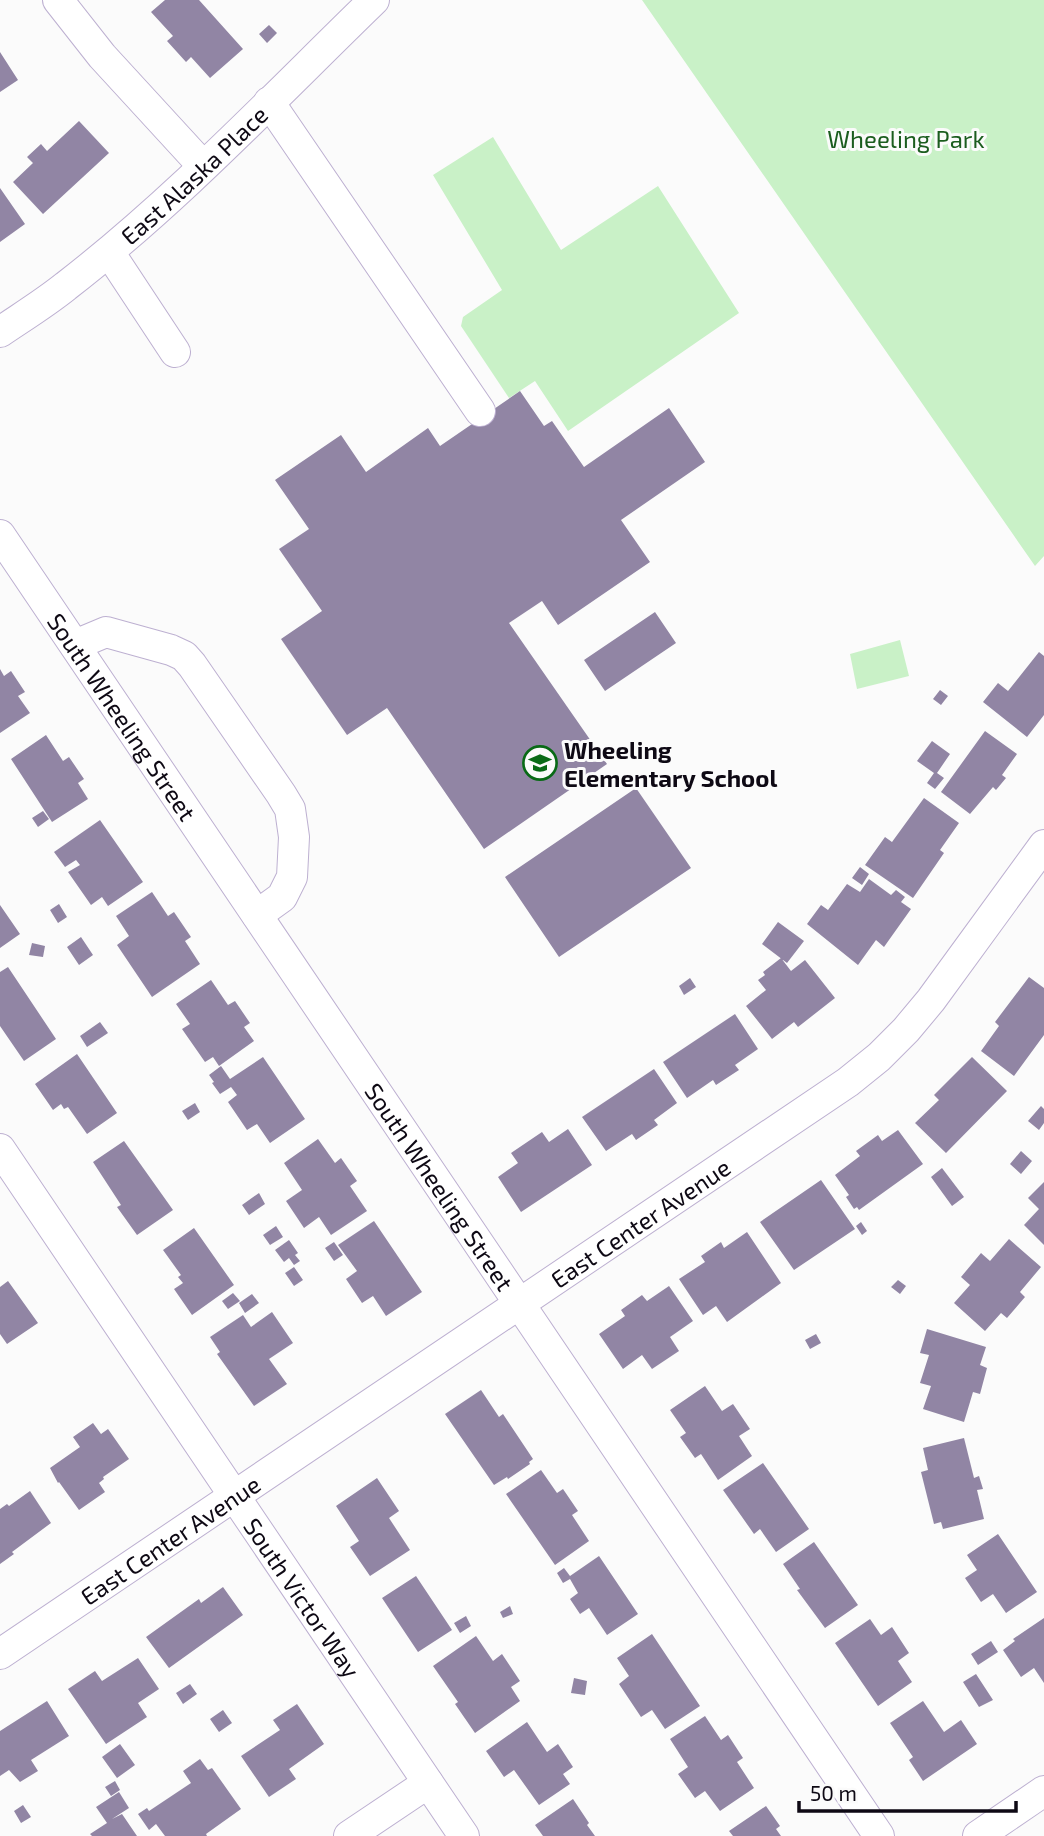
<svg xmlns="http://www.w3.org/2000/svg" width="1044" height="1836" viewBox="0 0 1044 1836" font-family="'Exo 2',sans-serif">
<rect width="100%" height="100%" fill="#fbfbfb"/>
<path fill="#c9f1c7" d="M642,0H1044V556L1035,566Z
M493,137L561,250L658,186L739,313L568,431L535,381L509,398L461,326L463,317L502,290L433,175Z
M900,640L909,676L857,689L850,654Z"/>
<path fill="#9185a4" d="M165,0H199L243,49L210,78L191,57L186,62L167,41L173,36L151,12Z
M269,25L277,33L267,43L259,34Z
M0,52L18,80L0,92Z
M79,121L109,153L43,214L13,182L33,163L27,157L41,144L47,151Z
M0,188L25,224L0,242Z
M520,391L544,426L552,421L584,467L669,408L705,462L621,520L650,562L558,625L542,601L509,623L607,764L484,849L387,708L347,735L281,639L322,611L279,549L309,529L275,480L341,435L366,472L428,428L440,446Z
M655,612L676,643L605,691L584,660Z
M1039,652L1044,656V715L1027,737L983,702L998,683L1008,691Z
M0,669L4,676L11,671L25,692L18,696L30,713L0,733Z
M940,690L948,696L941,705L933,699Z
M985,731L1017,754L1002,775L1006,778L996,790L993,787L970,814L941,792Z
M46,735L63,761L69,757L84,779L78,783L88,799L52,822L11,759Z
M932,741L950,754L937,773L944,778L935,789L927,783L934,773L917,761Z
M636,788L691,868L559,957L505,877Z
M924,798L959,823L940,850L944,853L913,898L865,865L885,837L892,842Z
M43,811L49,819L38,827L32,818Z
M100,820L143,882L108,906L102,897L91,905L68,872L80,865L76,860L65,867L54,852Z
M860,867L869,874L862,885L852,878Z
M869,879L891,895L896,890L905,897L901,902L911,909L884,947L876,940L858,965L807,924L821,905L828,910L847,884L860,892Z
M152,892L168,916L174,912L191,937L185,941L200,964L152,997L117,945L129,936L116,916Z
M59,904L67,917L58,923L50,910Z
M0,905L20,934L0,948Z
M778,922L804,941L787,963L762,944Z
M81,937L93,955L79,965L67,947Z
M32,943L45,946L43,957L29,955Z
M781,958L791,971L805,960L835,998L798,1027L794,1022L772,1039L746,1006L766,990L758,980L765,975L763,972Z
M8,967L56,1039L24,1061L0,1026V972Z
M1029,977L1044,988V1035L1014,1076L981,1051L999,1026L995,1022Z
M690,978L696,987L684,995L679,986Z
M211,980L228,1005L235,1001L250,1023L244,1027L254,1041L219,1066L213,1057L205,1062L182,1029L190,1024L176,1004Z
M735,1014L758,1049L735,1065L739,1070L716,1085L713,1080L687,1098L663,1062Z
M100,1022L108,1033L87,1047L80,1036Z
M77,1054L117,1113L87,1134L68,1107L64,1109L61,1104L53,1110L35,1084Z
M263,1057L305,1119L270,1143L257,1124L247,1130L228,1102L237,1095L231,1087L220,1094L212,1083L214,1082L209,1075L221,1066L230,1079Z
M972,1057L1007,1091L946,1153L915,1123L939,1100L934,1095Z
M654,1069L677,1103L654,1120L658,1125L636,1140L632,1134L606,1151L582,1117Z
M195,1103L200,1112L188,1120L182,1111Z
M1041,1106L1044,1109V1123L1039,1130L1028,1121Z
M568,1129L592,1165L521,1212L498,1177L518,1163L511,1153L542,1132L549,1142Z
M898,1130L923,1164L859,1210L857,1207L854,1209L846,1197L849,1195L835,1175L860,1156L856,1151L878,1135L882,1141Z
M318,1139L335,1163L341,1158L357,1181L350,1186L367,1211L331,1235L319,1217L304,1228L286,1201L302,1190L284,1163Z
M124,1141L173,1210L137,1235L117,1207L121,1205L93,1162Z
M1021,1151L1032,1161L1021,1174L1010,1164Z
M942,1168L964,1197L952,1206L931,1177Z
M821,1180L855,1229L794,1270L760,1222Z
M1044,1182V1245L1024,1225L1039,1209L1028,1198Z
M259,1193L265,1204L249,1215L242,1205Z
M374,1221L422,1292L386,1316L373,1296L362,1303L346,1279L357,1271L338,1245Z
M861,1222L867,1231L862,1235L856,1226Z
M276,1226L283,1237L270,1245L263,1235Z
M194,1228L234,1285L192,1315L174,1289L183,1283L178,1277L181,1275L163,1250Z
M747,1232L781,1283L727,1322L716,1306L703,1315L679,1279L705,1262L701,1256L721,1242L724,1248Z
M1009,1239L1041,1267L1020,1292L1025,1297L1007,1318L1001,1313L985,1331L954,1303L970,1285L961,1277L981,1253L990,1261Z
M289,1240L298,1253L295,1255L300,1261L294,1265L289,1258L284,1262L275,1250Z
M334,1242L343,1255L334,1261L325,1248Z
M294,1267L303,1280L294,1286L285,1273Z
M898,1280L906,1286L900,1294L891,1287Z
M8,1281L38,1323L7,1344L0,1334V1287Z
M669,1286L693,1321L670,1337L679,1351L652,1369L642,1355L623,1369L599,1334L625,1316L621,1310L642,1295L647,1301Z
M233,1293L240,1301L228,1309L222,1301Z
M252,1294L259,1303L245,1313L239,1303Z
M272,1312L293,1343L269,1359L287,1384L254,1406L217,1354L220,1352L210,1337L243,1315L251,1327Z
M927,1329L986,1347L980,1365L987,1368L980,1394L973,1392L964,1422L923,1409L931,1386L920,1383L929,1355L920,1353Z
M816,1334L821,1343L810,1349L805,1340Z
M705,1386L722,1411L733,1404L750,1429L739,1436L752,1456L718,1480L701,1454L695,1458L680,1437L686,1433L670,1410Z
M481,1390L499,1417L503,1414L533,1459L529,1462L530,1464L508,1479L507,1477L494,1485L445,1414Z
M93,1423L101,1434L108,1429L129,1459L103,1477L104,1479L99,1483L105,1492L79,1510L59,1482L58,1483L50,1468L80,1447L73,1437Z
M964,1438L974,1478L979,1476L983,1489L977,1490L984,1519L943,1529L941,1522L934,1524L921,1472L928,1470L923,1448Z
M763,1463L809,1529L776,1552L760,1529L754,1534L723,1490Z
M541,1470L557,1493L563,1489L578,1511L572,1515L589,1541L555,1565L506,1494Z
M377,1478L399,1511L389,1518L410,1550L370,1576L350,1547L359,1541L336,1506Z
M30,1491L51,1523L12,1552L14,1554L0,1564V1509L7,1504L9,1506Z
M998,1534L1037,1592L1006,1613L993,1594L981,1602L965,1578L977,1570L967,1555Z
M814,1542L858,1605L825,1628L797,1590L800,1589L783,1564Z
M599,1556L638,1614L607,1635L589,1608L580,1614L570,1599L578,1593L570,1579L563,1583L557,1573L564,1568L570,1576Z
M416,1576L452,1630L418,1652L382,1598Z
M223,1587L243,1615L169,1668L146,1637L199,1599L201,1603Z
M510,1606L513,1614L503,1618L500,1612Z
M466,1616L471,1626L460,1633L454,1623Z
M1044,1618V1683L1034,1668L1021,1677L1003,1650L1015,1641L1013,1639Z
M870,1619L881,1635L892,1627L909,1653L898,1661L912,1682L878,1706L835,1643Z
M652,1634L700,1706L665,1729L652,1710L641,1717L619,1684L629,1676L617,1658Z
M476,1636L493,1661L502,1654L520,1681L511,1687L520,1701L475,1733L455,1704L458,1702L433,1666Z
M991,1641L998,1652L978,1665L971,1654Z
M138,1658L159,1689L138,1703L147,1717L106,1744L68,1689L95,1671L102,1681Z
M976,1674L993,1700L979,1707L963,1682Z
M574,1678L587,1681L585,1695L571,1693Z
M190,1684L197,1694L183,1704L176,1693Z
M47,1701L69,1736L31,1760L38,1771L20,1782L9,1770L0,1776V1731Z
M923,1701L944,1732L961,1720L977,1744L923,1781L909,1760L913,1757L890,1723Z
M297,1704L324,1744L289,1769L296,1779L269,1797L241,1756L280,1730L273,1720Z
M223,1710L232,1723L219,1732L210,1719Z
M705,1716L721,1740L728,1735L743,1758L737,1762L754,1788L720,1811L705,1791L695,1798L678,1774L688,1767L670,1739Z
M527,1722L547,1752L558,1744L573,1767L563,1774L570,1784L539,1805L514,1770L504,1777L486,1751Z
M120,1744L135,1765L117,1778L102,1757Z
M200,1759L208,1770L212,1768L241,1809L206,1834L207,1836H165L156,1824L149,1830L138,1814L147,1808L149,1811L191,1783L183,1771Z
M115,1781L120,1790L111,1796L105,1787Z
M119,1792L129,1808L112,1819L122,1814L137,1836H92L90,1834L107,1823L96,1807Z
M573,1799L589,1823L587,1825L595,1836H543L535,1825Z
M23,1805L31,1817L21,1823L14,1811Z
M766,1806L780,1826L776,1829L781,1836H733L729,1831Z"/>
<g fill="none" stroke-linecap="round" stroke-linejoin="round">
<g stroke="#bdb0d1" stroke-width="32">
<g id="minor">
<path d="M58,0L102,56L203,166"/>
<path d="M269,102L480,411"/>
<path d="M109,252L175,352"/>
<path id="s1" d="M0,332C22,317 45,303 66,286C176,201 274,97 374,0"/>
<path id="s2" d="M0,535L879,1836"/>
<path d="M75,645L106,632L171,650L184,656L192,665L281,794L290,809L294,837L292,877L282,897L257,915"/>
<path id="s3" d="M0,1149L464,1836"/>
<path id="s4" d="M0,1654L848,1082L879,1057L906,1030L931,1000L1044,845"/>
<path d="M349,1836L428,1783"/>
<path d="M978,1836L1044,1791"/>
</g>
</g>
<use href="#minor" stroke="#fff" stroke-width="30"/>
</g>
<defs>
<g id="school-ring" transform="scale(1.75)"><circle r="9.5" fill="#fbfbfb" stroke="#096a16" stroke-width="1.5"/><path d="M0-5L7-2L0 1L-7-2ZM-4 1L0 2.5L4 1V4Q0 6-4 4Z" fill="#096a16"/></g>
</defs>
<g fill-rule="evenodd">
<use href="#school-ring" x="540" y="763"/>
</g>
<g text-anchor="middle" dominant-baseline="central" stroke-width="6" stroke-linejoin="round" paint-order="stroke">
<g font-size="24" fill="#1b5d1e" stroke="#fbfbfb">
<text x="906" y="138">Wheeling Park</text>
</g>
<g font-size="24" fill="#0e0914" stroke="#fbfbfb">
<text stroke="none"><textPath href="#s1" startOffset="250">East Alaska Place</textPath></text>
<text stroke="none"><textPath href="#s2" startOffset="219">South Wheeling Street</textPath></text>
<text stroke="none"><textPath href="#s2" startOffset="786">South Wheeling Street</textPath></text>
<text stroke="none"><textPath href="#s4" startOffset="772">East Center Avenue</textPath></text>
<text stroke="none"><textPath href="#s4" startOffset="205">East Center Avenue</textPath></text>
<text stroke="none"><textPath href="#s3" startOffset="541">South Victor Way</textPath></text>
</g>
<g font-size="24" font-weight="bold" fill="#0e0914" stroke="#fbfbfb" text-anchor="start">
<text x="564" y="749">Wheeling<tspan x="564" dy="28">Elementary School</tspan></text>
</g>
</g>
<path d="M799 1801v10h217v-10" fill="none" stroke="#0e0914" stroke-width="3.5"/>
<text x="810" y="1801" font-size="21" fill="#0e0914" stroke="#fbfbfb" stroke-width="5" paint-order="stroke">50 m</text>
</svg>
